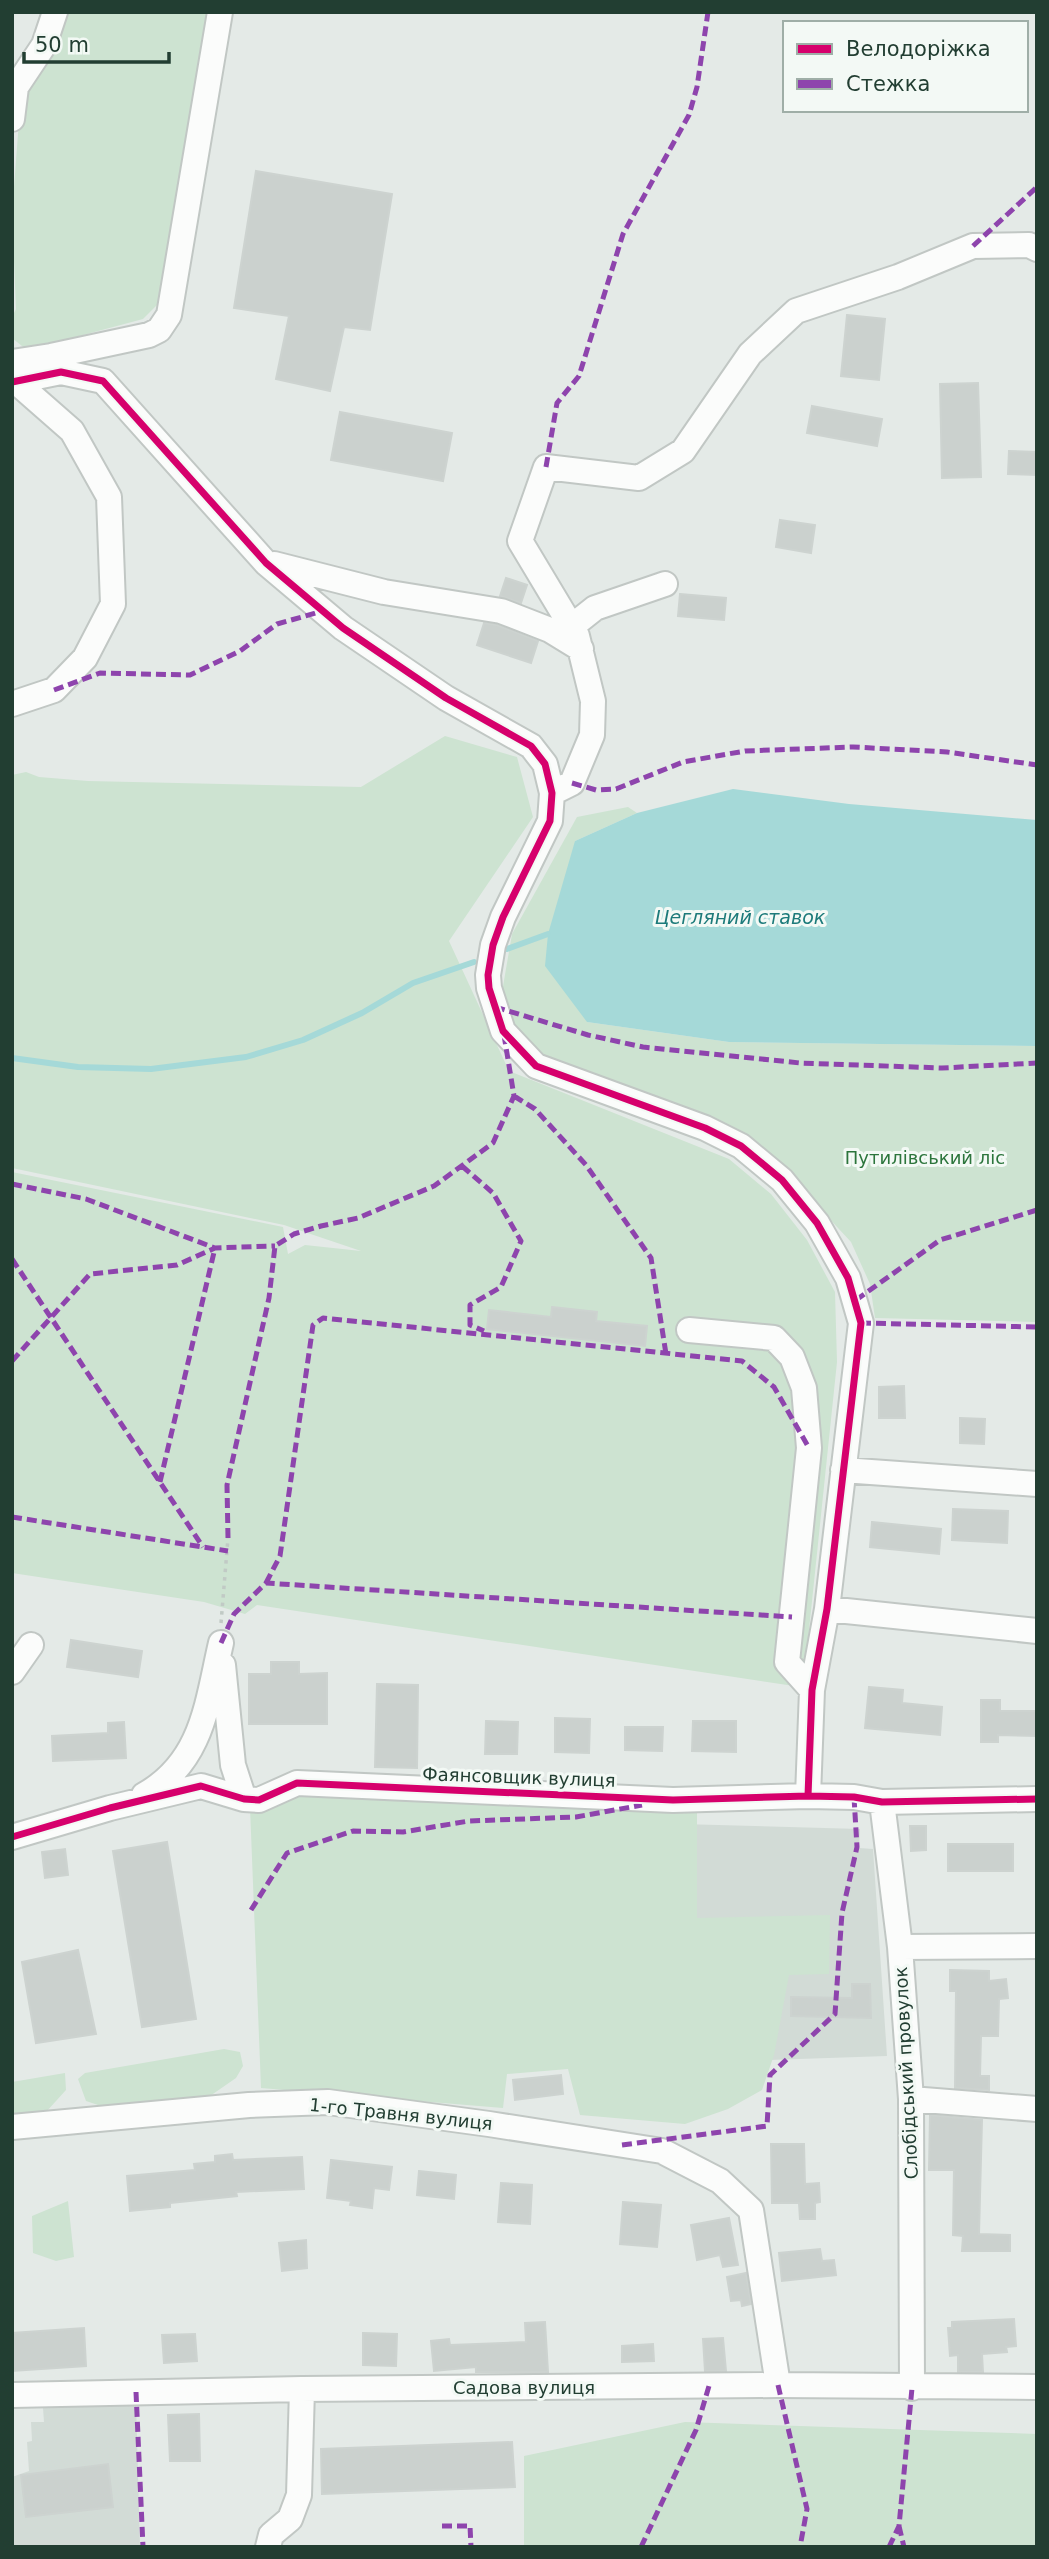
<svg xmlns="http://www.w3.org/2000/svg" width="1049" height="2559" viewBox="0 0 1049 2559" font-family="'DejaVu Sans',sans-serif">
<rect width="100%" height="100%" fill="#e4eae7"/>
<path fill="#d2dbd6" d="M644,1823L860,1829L859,1848L873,1849L887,2056L650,2064Z
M136,2403L140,2547H12V2477L29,2471L27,2442L32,2441L31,2422H44L43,2408Z"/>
<path fill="#cde3d1" d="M62,12H210L164,298L143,319L27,350L12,338V317L16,309L12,213L21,95Z
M445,736L517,757L533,817L449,941L509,1071L729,1159L771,1194L807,1240L835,1292L837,1362L805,1668L794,1686L257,1605L245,1614L204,1602L12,1573V1172L283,1227L288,1254L305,1245L361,1251L284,1225L12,1168V775L26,772L39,777L88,781L361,787Z
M628,807L637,813L575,841L587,1022L729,1042L1037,1046V1322L875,1318L870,1284L851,1242L775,1160L541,1066L511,1035L502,992L512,934L577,817Z
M298,1784L697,1804V1918L830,1915L829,1974L789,1975L774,2055L762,2090L728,2109L685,2124L580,2115L568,2069L507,2074L503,2108L261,2088L250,1807Z
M224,2049L240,2052L243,2066L236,2078L210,2096L104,2107L86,2101L78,2079L85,2073Z
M65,2073L66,2090L46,2112L12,2115V2082Z
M68,2201L74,2257L56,2261L33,2253L32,2216Z
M685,2422L1037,2434V2547H524V2456Z"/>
<path fill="#a5d9d8" d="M733,789L849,804L1037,820V1046L729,1042L587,1022L545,966L548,934L575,841L637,813Z"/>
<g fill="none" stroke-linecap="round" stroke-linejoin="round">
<path stroke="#a5d9d8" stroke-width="6" d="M507,949L548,934
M12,1058L78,1067L151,1069L246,1057L303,1040L362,1013L413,983L474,962"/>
</g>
<path fill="#cbd1ce" stroke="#cdd3d0" stroke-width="2" d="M256,171L392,194L370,330L344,327L330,391L276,379L289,316L234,308Z
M847,315L885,319L879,380L841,376Z
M978,383L981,477L942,478L940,384Z
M812,406L882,419L877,446L807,433Z
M340,412L452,433L443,481L331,460Z
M1009,451L1037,452V475L1008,474Z
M780,520L815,525L811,553L776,547Z
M506,578L527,585L521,603L500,596Z
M680,594L726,598L724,620L678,616Z
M484,623L497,625L538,641L531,663L477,645Z
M552,1307L597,1312L596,1321L647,1326L645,1346L487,1329L489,1310L551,1317Z
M904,1386L905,1418H879V1387Z
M960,1418L985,1419L984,1444L960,1443Z
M953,1509L1008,1511L1007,1543L952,1540Z
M872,1522L941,1529L939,1554L870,1547Z
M71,1640L142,1651L138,1677L67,1667Z
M271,1662H299V1674L327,1673V1724H249V1674H271Z
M377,1684L418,1685L417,1768L375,1767Z
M869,1687L903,1690L902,1703L942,1707L940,1735L865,1728Z
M981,1700H1000V1711H1037V1736L998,1735V1742H981Z
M555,1718L590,1719L589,1753L555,1752Z
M486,1721L518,1722L517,1754H485Z
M693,1721H736V1752L692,1751Z
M124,1722L126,1758L53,1761L52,1736L108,1733V1723Z
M625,1727H663L662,1751L625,1750Z
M910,1826H926V1850L911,1851Z
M167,1842L196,2019L142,2027L113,1851Z
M948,1844H1013V1871H948Z
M65,1849L68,1875L45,1878L42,1852Z
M78,1950L96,2034L36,2043L22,1962Z
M950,1970L989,1971V1981L1006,1979L1008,1998L999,1999L998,2036H981L980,2076H989V2090L955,2088L956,1991H950Z
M852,1984H870L871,2018L791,2016V1997L852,1998Z
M561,2075L563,2094L515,2100L513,2080Z
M930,2115L982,2120L979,2234L1010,2235V2251H962L963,2236L953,2235L954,2170H929Z
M771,2144H804L805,2184L819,2183L820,2202L815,2203V2219H800L799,2203H772Z
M232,2154L233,2160L302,2157L304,2189L236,2192L237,2196L170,2203V2207L130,2211L127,2176L195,2170L194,2164L215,2162V2156Z
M331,2160L392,2167L389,2190L374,2188L372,2208L350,2205L351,2201L327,2198Z
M419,2171L456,2175L454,2199L417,2195Z
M501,2183L532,2185L530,2224L498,2222Z
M623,2202L661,2205L657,2247L620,2244Z
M729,2218L738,2265L723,2267L720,2255L697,2260L691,2225Z
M306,2240L307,2268L282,2271L279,2243Z
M820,2249L822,2261L834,2260L836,2275L782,2281L779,2253Z
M746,2273L751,2304L742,2306L741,2300L731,2301L727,2277Z
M1014,2319L1016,2346L1006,2347L1007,2352L982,2354L983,2372H958V2355L950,2356L948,2328H952V2322Z
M545,2322L548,2372H476V2367L434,2371L431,2341L449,2339L450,2345L526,2342L525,2323Z
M84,2328L86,2366L12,2371V2333Z
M363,2333L397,2334L396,2366L363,2365Z
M195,2334L197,2361L164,2363L162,2335Z
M723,2338L726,2371H705L703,2339Z
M653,2344L654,2361L622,2362V2346Z
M199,2414L200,2461H170L168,2415Z
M512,2442L515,2487L322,2494L321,2449Z
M108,2464L113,2507L26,2517L21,2475Z"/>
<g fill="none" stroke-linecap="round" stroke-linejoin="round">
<g stroke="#c1c7c4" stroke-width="28">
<path id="minor" d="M12,119L16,87L44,45L55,12
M12,362L51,356L149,335L159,330L169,315L220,12
M12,382L61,372L103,381L266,563L343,628L446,698L531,746L545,764L552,793L550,821L503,917L493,945L488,975L489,988L503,1031L536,1066L705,1128L741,1146L782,1180L817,1223L848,1278L861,1323L827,1609L812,1690L808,1796
M274,564L384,592L501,611L550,630L581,649
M571,627L595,608L665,584
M12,704L54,690L85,658L113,604L109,497L72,431L15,381
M552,793L572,783L592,735L593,701L577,636L520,541L546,467L639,478L683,451L750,354L796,311L898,277L973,246L1029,245L1037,249
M689,1330L774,1338L792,1357L804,1388L809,1448L787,1662L812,1690
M843,1470L1037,1484
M827,1609L1037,1631
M223,1665L233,1765L244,1799
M12,1672L31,1645
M144,1795C203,1762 207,1703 221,1643
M882,1802L900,1947L911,2099L912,2388
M12,1837L110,1808L201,1786L244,1799L259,1800L297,1783L673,1800L808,1796L854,1797L882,1802L1037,1799
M900,1947L1037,1946
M911,2099L1037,2109
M12,2127L249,2105L328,2102L489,2124L662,2151L720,2181L751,2210L778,2385
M12,2395L302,2389L778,2385L1037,2387
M268,2547L271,2535L290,2519L299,2495L302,2389"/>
</g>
<path stroke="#c1cac5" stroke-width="3.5" stroke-dasharray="3.5 5" stroke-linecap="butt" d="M221,1623L228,1538"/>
<use href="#minor" stroke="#fbfcfb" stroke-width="24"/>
<path stroke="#8e44ad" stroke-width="5" stroke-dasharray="10 5" stroke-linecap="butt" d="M973,246L1037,187
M546,467L557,403L579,376L623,234L689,115L697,87L708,12
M54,690L100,673L190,675L240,651L277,624L323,611
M572,783L596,790L616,789L683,762L745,751L853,747L947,752L1037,765
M495,1007L588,1035L643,1047L800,1063L942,1068L1037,1063
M514,1096L535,1109L586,1165L651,1258L666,1354
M462,1166L493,1193L521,1241L501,1287L470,1305V1325L484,1331
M12,1184L86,1199L215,1248L275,1246
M12,1259L203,1547
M856,1300L940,1240L1037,1210
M861,1323L1037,1327
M12,1361L90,1274L177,1265L215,1248
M160,1482L215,1248
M12,1517L228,1551
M228,1538L227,1485L269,1298L275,1246L294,1234L321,1226L358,1218L434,1186L493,1143L514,1096L504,1035
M266,1583L280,1556L313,1325L323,1318L742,1361L774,1387L809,1448
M221,1643L234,1614L266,1583L792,1617
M251,1910L287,1853L353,1831L403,1832L469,1821L576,1817L642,1805
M622,2145L767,2126L770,2075L835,2014L842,1913L857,1847L854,1797
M778,2385L807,2509L800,2547
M136,2392L143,2547
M442,2526H470L471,2547
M899,2526L904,2547
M641,2547L696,2430L709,2386
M889,2547L899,2526L912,2388"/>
<g stroke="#f3f9f5" stroke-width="11">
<path id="cycleway" d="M12,382L61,372L103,381L266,563L343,628L446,698L531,746L545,764L552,793L550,821L503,917L493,945L488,975L489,988L503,1031L536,1066L705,1128L741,1146L782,1180L817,1223L848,1278L861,1323L827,1609L812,1690L808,1796
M12,1837L110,1808L201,1786L244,1799L259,1800L297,1783L673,1800L808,1796L854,1797L882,1802L1037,1799"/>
</g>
<use href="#cycleway" stroke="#d6006c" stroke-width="7"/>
</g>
<g text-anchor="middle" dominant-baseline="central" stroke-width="6" stroke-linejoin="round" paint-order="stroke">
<g font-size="18" fill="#2c753c" stroke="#f3f9f5">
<text x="925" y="1157">Путилівський ліс</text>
</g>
<g font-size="18" fill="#223e32" stroke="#f3f9f5">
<text transform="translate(519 1777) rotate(2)">Фаянсовщик вулиця</text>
<text transform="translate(906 2073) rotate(-93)">Слобідський провулок</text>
<text transform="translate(401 2114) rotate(6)">1-го Травня вулиця</text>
<text x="524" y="2387">Садова вулиця</text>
</g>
<g font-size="19" font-style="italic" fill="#1c7a7a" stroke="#f3f9f5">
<text x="740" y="917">Цегляний ставок</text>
</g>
</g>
<rect width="1049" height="2559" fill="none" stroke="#223e32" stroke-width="28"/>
<rect x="783" y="21" width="245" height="91" fill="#f3f9f5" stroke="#9faea7" stroke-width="2"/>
<rect x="797" y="44" width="35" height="10" fill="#d6006c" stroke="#9faea7" stroke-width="2"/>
<text x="846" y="56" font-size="21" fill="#223e32">Велодоріжка</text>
<rect x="797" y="79" width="35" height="10" fill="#8e44ad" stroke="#9faea7" stroke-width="2"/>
<text x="846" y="91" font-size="21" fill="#223e32">Стежка</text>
<path d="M24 52v10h145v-10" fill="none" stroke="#223e32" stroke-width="3.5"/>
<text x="35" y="52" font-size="21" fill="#223e32" stroke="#f3f9f5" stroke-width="5" paint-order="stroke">50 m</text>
</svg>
